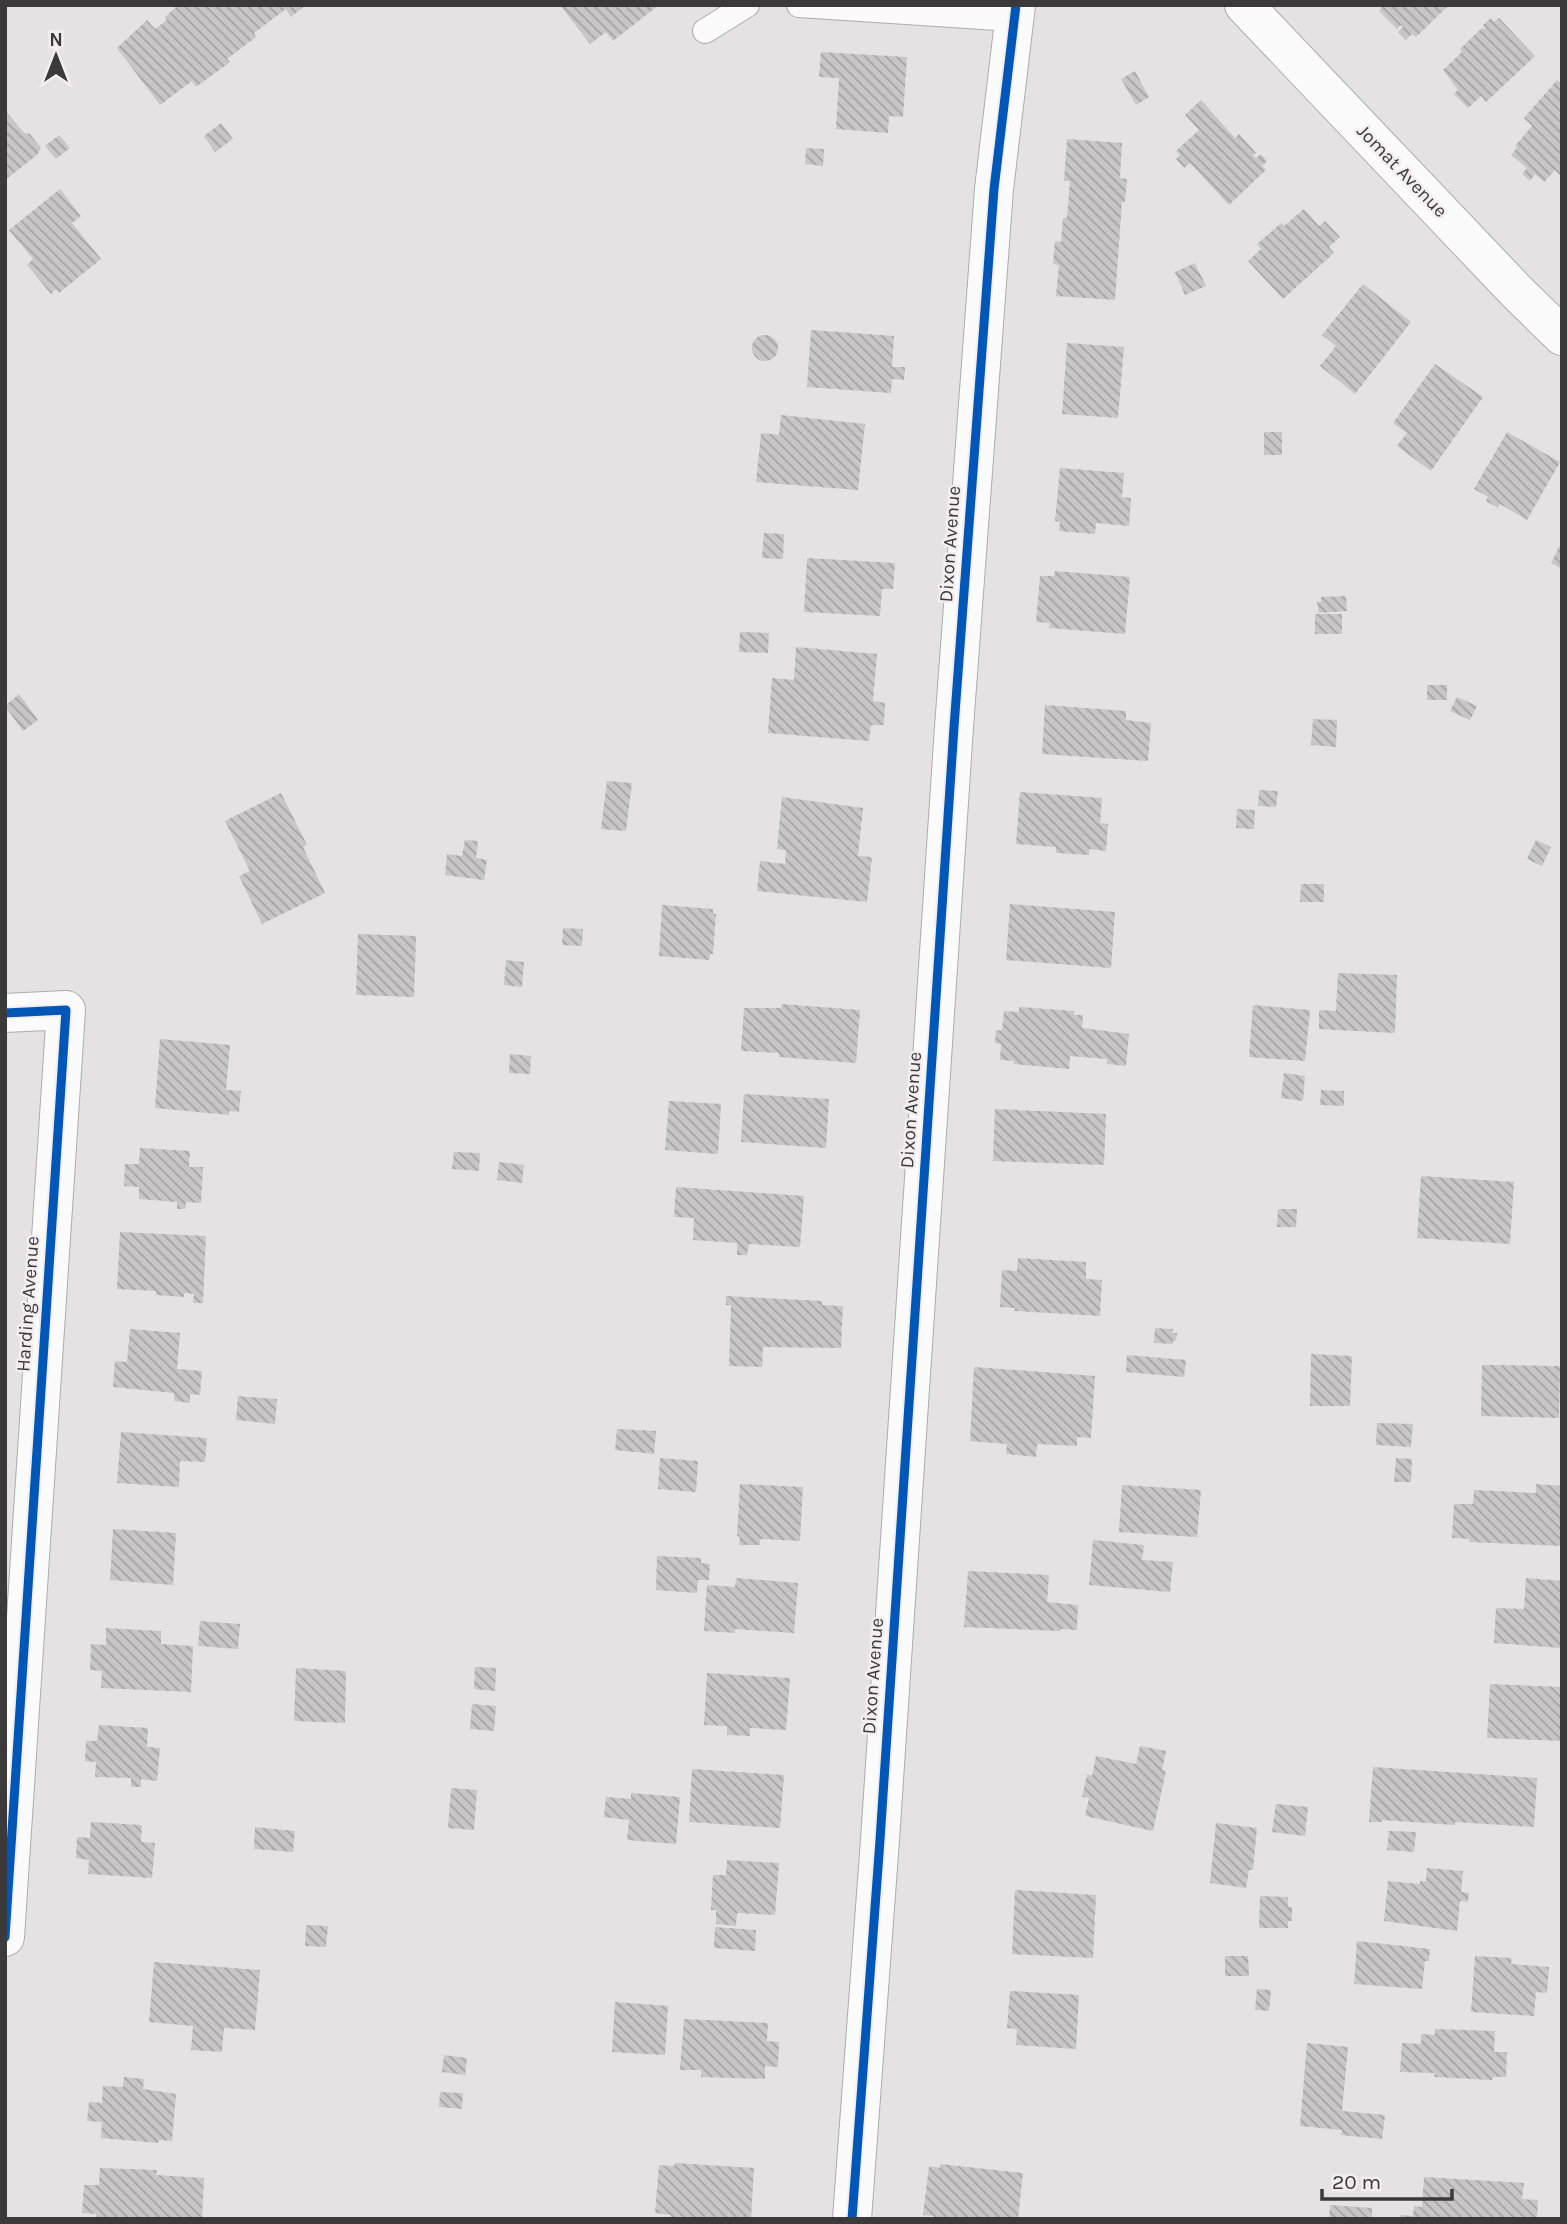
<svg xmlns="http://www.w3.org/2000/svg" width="1567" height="2224" viewBox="0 0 1567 2224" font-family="Karla,sans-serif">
<defs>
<pattern id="building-back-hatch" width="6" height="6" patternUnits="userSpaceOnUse" patternTransform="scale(1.75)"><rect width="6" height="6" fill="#c9c6c7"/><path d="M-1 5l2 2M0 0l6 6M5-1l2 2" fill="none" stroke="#a4a2a3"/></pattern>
</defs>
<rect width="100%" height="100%" fill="#e6e2e4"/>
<path fill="url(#building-back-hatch)" d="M178,5H306L291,17L286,9L254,33L256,37L227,59L230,62L196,87L192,81L160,105L117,48L147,20L155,29L167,20L165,17Z
M560,5H659L613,41L606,32L590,44Z
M1383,5H1449L1416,37L1412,34L1406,40L1398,32L1403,27L1401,25L1397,29L1379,11Z
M1491,18L1494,22L1499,18L1535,56L1486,102L1481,96L1468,108L1454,94L1458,90L1443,70L1462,52L1460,49L1482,28L1486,29L1483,25Z
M821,52L907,57L903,117L889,116L888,133L836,129L839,78L819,77Z
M1135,71L1149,97L1136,105L1121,79Z
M1557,80L1562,84V172L1559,175L1555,170L1544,182L1535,174L1530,181L1522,174L1527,168L1511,155L1517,148L1515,146L1532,126L1524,118Z
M1201,100L1235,138L1239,134L1256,153L1253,155L1256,158L1261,154L1267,161L1262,166L1266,170L1229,205L1190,163L1184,168L1176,159L1180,155L1176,151L1199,130L1185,115Z
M5,110L24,133L30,134L41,148L37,155L5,180Z
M221,123L233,139L215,152L204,136Z
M59,135L70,148L56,159L45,146Z
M1067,139L1122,143L1120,178L1127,179L1125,202H1122L1115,300L1056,296L1059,265L1053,264L1055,241L1061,242L1063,218H1067L1070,181H1064Z
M806,148L824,149L823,166L805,164Z
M60,189L81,216L72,223L101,259L59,293L56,289L51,294L27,265L33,259L9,230Z
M1304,209L1319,226L1325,221L1340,237L1329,247L1334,253L1283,299L1248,261L1261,249L1257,244L1281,223L1284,226Z
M1195,263L1206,286L1185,295L1175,272Z
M1363,284L1411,322L1355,394L1320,366L1336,346L1322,335Z
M811,330L894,336L892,367H905L904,380L892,379L891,393L807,387Z
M752 348a13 13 0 1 1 26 0a13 13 0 1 1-26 0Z
M1067,343L1124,347L1118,418L1062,414Z
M1435,364L1483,397L1431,471L1397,446L1407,433L1393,423Z
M781,415L865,424L858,490L756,482L761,433L779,435Z
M1264,432H1282V455H1264Z
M1507,432L1560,462L1527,520L1500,504L1498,508L1486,501L1488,497L1474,489Z
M1060,468L1124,473L1122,497L1131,498L1129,526L1096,523L1095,534L1059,531L1060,522L1055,521Z
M764,533L784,534L783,559L762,558Z
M1562,541V569L1551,563Z
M807,558L895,563L893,589H882L880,616L804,612Z
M1055,571L1130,577L1125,634L1049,628L1050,623L1036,622L1040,576H1054Z
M1346,596L1347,611L1319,613L1317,602H1321V597Z
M1315,614H1342V634H1315Z
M740,632L769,633L768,653L739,652Z
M796,647L877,654L873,701L885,703L884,725H871L869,741L768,733L772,678L794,680Z
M1427,685H1447V700H1427Z
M19,694L38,720L23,731L5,706Z
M1457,697L1477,706L1470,720L1450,711Z
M1045,705L1126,711V720L1151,723L1148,761L1042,754Z
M1313,719L1337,720L1336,747L1311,745Z
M607,781L632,783L626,831L601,829Z
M1259,790L1278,791L1276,807L1258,806Z
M1020,792L1102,798L1100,823L1108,824L1106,851L1089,849V855L1056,853V847L1016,844Z
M281,793L307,845L303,847L325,893L262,924L239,876L250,871L225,821Z
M782,797L863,808L858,856L872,857L867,902L757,891L760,861L785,864L786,850L777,849Z
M1237,809L1255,810L1254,829L1236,828Z
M465,840L478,841L476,858L487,860L484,880L445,875L447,854L462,856Z
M1536,840L1551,847L1542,866L1527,859Z
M1301,884H1324V902H1300Z
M1010,904L1115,912L1111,968L1006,960Z
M662,905L713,909V914H716L713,954H710L709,960L659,956Z
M563,928L583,929L582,946L562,945Z
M358,934L416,936L414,997L356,995Z
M506,960L524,962L522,987L504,985Z
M1338,973L1397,975L1395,1033L1319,1029V1010L1336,1011Z
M782,1004L860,1010L856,1063L779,1057V1053L741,1051L744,1008H781Z
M1253,1005L1310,1010L1305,1061L1249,1057Z
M1019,1007L1074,1011V1015H1083L1082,1028L1129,1034L1126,1066L1107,1064V1059L1070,1056L1069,1069L1014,1064V1061L1000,1060L1001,1044L995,1043L996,1030L1002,1031L1004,1011L1019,1012Z
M160,1039L230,1045L226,1090L241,1091L239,1112L229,1111V1115L155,1108Z
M510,1054L531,1056L530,1074L509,1073Z
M1284,1073L1305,1076L1303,1101L1281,1098Z
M1321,1090L1344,1091V1106L1320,1105Z
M744,1094L829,1099L826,1148L741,1142Z
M669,1101L721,1104L718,1154L665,1150Z
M995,1109L1106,1114L1104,1165L993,1161Z
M140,1148L190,1151L189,1167H203L201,1203L186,1202L185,1209H177V1202L139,1199V1187L124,1186L125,1164H139Z
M454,1152L480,1153L479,1171L452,1169Z
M499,1162L524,1165L522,1183L497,1180Z
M1421,1176L1514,1182L1510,1244L1417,1238Z
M676,1187L804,1196L800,1247L749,1244L747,1255H737V1243L693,1240L694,1218L674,1217Z
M1278,1209H1297L1296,1227H1277Z
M120,1232L206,1236L203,1303H193L194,1294L184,1293V1297L156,1295V1291L117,1289Z
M1018,1258L1086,1262V1279L1102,1280L1100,1316L1014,1311L1015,1308L1000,1307L1002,1270L1017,1271Z
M726,1296L822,1301V1305L843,1306L841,1348L763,1347L762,1367L729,1366L731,1305H726Z
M1155,1328L1173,1329L1172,1333H1177L1176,1341L1173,1340V1344L1154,1343Z
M130,1329L180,1333L177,1369L202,1371L200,1395L190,1394V1403L174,1401V1393L113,1387L115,1361L127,1362Z
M1311,1354L1352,1356L1350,1406H1310Z
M1127,1355L1186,1360L1184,1377L1126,1372Z
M1482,1365L1560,1366L1559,1418L1481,1416Z
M974,1367L1095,1376L1091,1438L1077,1437V1446L1037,1444L1036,1457L1006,1454L1007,1444L970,1441Z
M238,1396L277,1399L275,1424L236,1420Z
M1377,1423L1413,1424L1411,1447L1376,1445Z
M617,1429L656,1431L654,1454L615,1450Z
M121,1432L207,1438L205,1462L180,1461L179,1487L117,1483Z
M660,1458L698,1461L696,1492L658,1489Z
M1396,1458L1412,1459L1411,1482H1394Z
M740,1484L803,1487L800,1541L760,1539V1545H739L740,1537L737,1536Z
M1536,1484L1562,1486V1546L1469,1542L1470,1539L1452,1538L1454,1504H1473L1474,1490L1536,1493Z
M1122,1485L1201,1490L1197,1537L1119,1532Z
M113,1529L176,1533L173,1585L110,1580Z
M1093,1540L1144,1545L1142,1560L1173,1562L1170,1592L1089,1585Z
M657,1556L701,1558V1563L710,1564L709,1580H698L697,1593L656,1590Z
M968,1571L1049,1575L1047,1602L1078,1605L1077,1630L1061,1629L1060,1631L964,1627Z
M736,1578L798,1583L794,1633L735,1629V1633L704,1631L707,1585L735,1587Z
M1526,1578L1562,1581V1648L1494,1643L1496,1608L1524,1609Z
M200,1621L240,1624L238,1649L198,1646Z
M106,1628L161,1631V1644L193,1646L191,1692L101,1688L102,1671L90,1670L91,1644L106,1645Z
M475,1667L496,1668L495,1691L474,1689Z
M296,1668L346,1671L345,1723L294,1721Z
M707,1673L790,1678L786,1730L750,1728V1736L727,1735V1726L704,1725Z
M1490,1684L1562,1687V1741L1487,1738Z
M472,1704L496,1706L494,1731L470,1729Z
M99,1725L148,1728L147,1747L160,1748L157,1781L141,1779V1787H131V1778L95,1777L96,1762L85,1761L86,1741H97Z
M1140,1746L1166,1751L1162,1770L1166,1771L1153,1831L1085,1816L1089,1798L1082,1797L1087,1774L1092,1776L1096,1756L1136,1764Z
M1373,1767L1537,1778L1534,1827L1455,1822V1825L1382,1820V1822H1369Z
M692,1769L784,1775L780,1828L689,1822Z
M451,1788L477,1790L474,1830L448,1828Z
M631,1793L680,1797L676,1844L627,1840L629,1820L604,1817L606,1797L631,1799Z
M1276,1804L1308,1807L1305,1836L1272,1832Z
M91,1822L142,1825L141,1842L155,1843L152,1878L88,1874L89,1860L76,1858L77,1837L90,1838Z
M1216,1823L1257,1828L1253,1870H1249L1246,1888L1210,1883Z
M255,1827L295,1831L293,1852L254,1849Z
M1389,1831L1416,1832L1414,1852L1387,1850Z
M727,1860L779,1863L775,1915L737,1913L736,1926L716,1924V1910H711L713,1875H726Z
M1427,1868L1463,1871L1461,1892L1469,1893L1468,1902L1460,1901L1457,1931L1384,1921L1388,1881L1420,1884V1881H1426Z
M1015,1890L1096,1895L1093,1958L1012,1954Z
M1260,1896L1288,1897V1907H1292V1921H1288V1928H1259Z
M306,1925L328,1926L326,1947L305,1946Z
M715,1927L756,1930L755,1951L714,1948Z
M1357,1941L1430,1949L1429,1961H1425L1422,1989L1354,1984Z
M1225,1956H1248L1249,1976H1225Z
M1475,1956L1512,1958L1511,1964L1549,1967L1547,1993L1536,1992L1534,2016L1471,2012Z
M154,1962L260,1970L255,2030L224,2028L222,2052L191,2050L193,2026L149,2022Z
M1257,1989L1271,1990L1269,2011L1255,2010Z
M1010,1991L1079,1995L1076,2049L1016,2045L1017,2029L1007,2028Z
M615,2002L668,2006L665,2055L612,2052Z
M684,2019L768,2023L767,2041L779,2042L778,2067L765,2066V2079L701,2077V2070H680Z
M1435,2029L1495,2031L1494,2052H1507L1506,2077H1493L1492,2080L1434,2077L1435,2073L1400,2072L1402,2043L1421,2044V2034L1435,2035Z
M1307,2043L1348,2047L1342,2111L1385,2115L1382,2139L1341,2135L1342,2130L1300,2126Z
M444,2055L467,2058L465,2075L442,2072Z
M124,2077L144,2079L143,2089L176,2094L172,2141L159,2140L158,2143L101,2138L102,2122L87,2121L89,2102L102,2103L103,2086L123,2087Z
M440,2092L463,2093L462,2109L439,2107Z
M675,2163L754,2168L751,2219H677L671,2218V2215L655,2213L659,2165L674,2166Z
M940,2164L1023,2173L1018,2219H934V2216L923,2215L929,2166L940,2168Z
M100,2168L157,2170L156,2175L204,2178L202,2219H96V2214L82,2213L84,2185H99Z
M1424,2177L1524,2183L1522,2199L1538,2200L1537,2219H1400V2215L1413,2216L1414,2206L1422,2207Z
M1330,2205L1372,2208V2219H1329Z"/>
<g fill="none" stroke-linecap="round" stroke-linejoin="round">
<g stroke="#adabac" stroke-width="26">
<path id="service" d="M799,5L1013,19
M705,31L747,5"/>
</g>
<g stroke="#adabac" stroke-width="40">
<path id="minor" d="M1244,5L1516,291L1562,336
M5,1013L66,1010L5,1937
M852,2219L880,1840L954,727L994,189L1016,5"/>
</g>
<use href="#service" stroke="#fbfbfb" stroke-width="24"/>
<use href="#minor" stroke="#fbfbfb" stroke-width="38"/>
<g stroke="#f4eef0" stroke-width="13">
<path id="cycleway" d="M5,1013L66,1010L5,1937
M852,2219L880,1840L954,727L994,189L1016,5"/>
</g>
<use href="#cycleway" stroke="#0057b8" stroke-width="9"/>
</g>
<g text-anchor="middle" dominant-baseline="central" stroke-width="5" stroke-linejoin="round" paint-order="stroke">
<g font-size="19" fill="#3b393a" stroke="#f4eef0">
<text transform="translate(1402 171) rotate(46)">Jomat Avenue</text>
<text transform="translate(950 544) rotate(-86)">Dixon Avenue</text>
<text transform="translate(911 1110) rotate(-86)">Dixon Avenue</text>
<text transform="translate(28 1304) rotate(-86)">Harding Avenue</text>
<text transform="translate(873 1676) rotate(-86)">Dixon Avenue</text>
</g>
</g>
<rect width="1567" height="2224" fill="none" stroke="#3b393a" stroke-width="14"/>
<g transform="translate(56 56)" stroke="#f4eef0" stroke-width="5" paint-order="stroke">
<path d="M0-5L12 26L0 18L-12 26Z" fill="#3b393a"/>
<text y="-10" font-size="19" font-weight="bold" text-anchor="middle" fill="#3b393a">N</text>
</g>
<path d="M1322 2189v10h130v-10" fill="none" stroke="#3b393a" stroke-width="3.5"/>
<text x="1332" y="2189" font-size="21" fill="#3b393a" stroke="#f4eef0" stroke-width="5" paint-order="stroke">20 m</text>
</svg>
